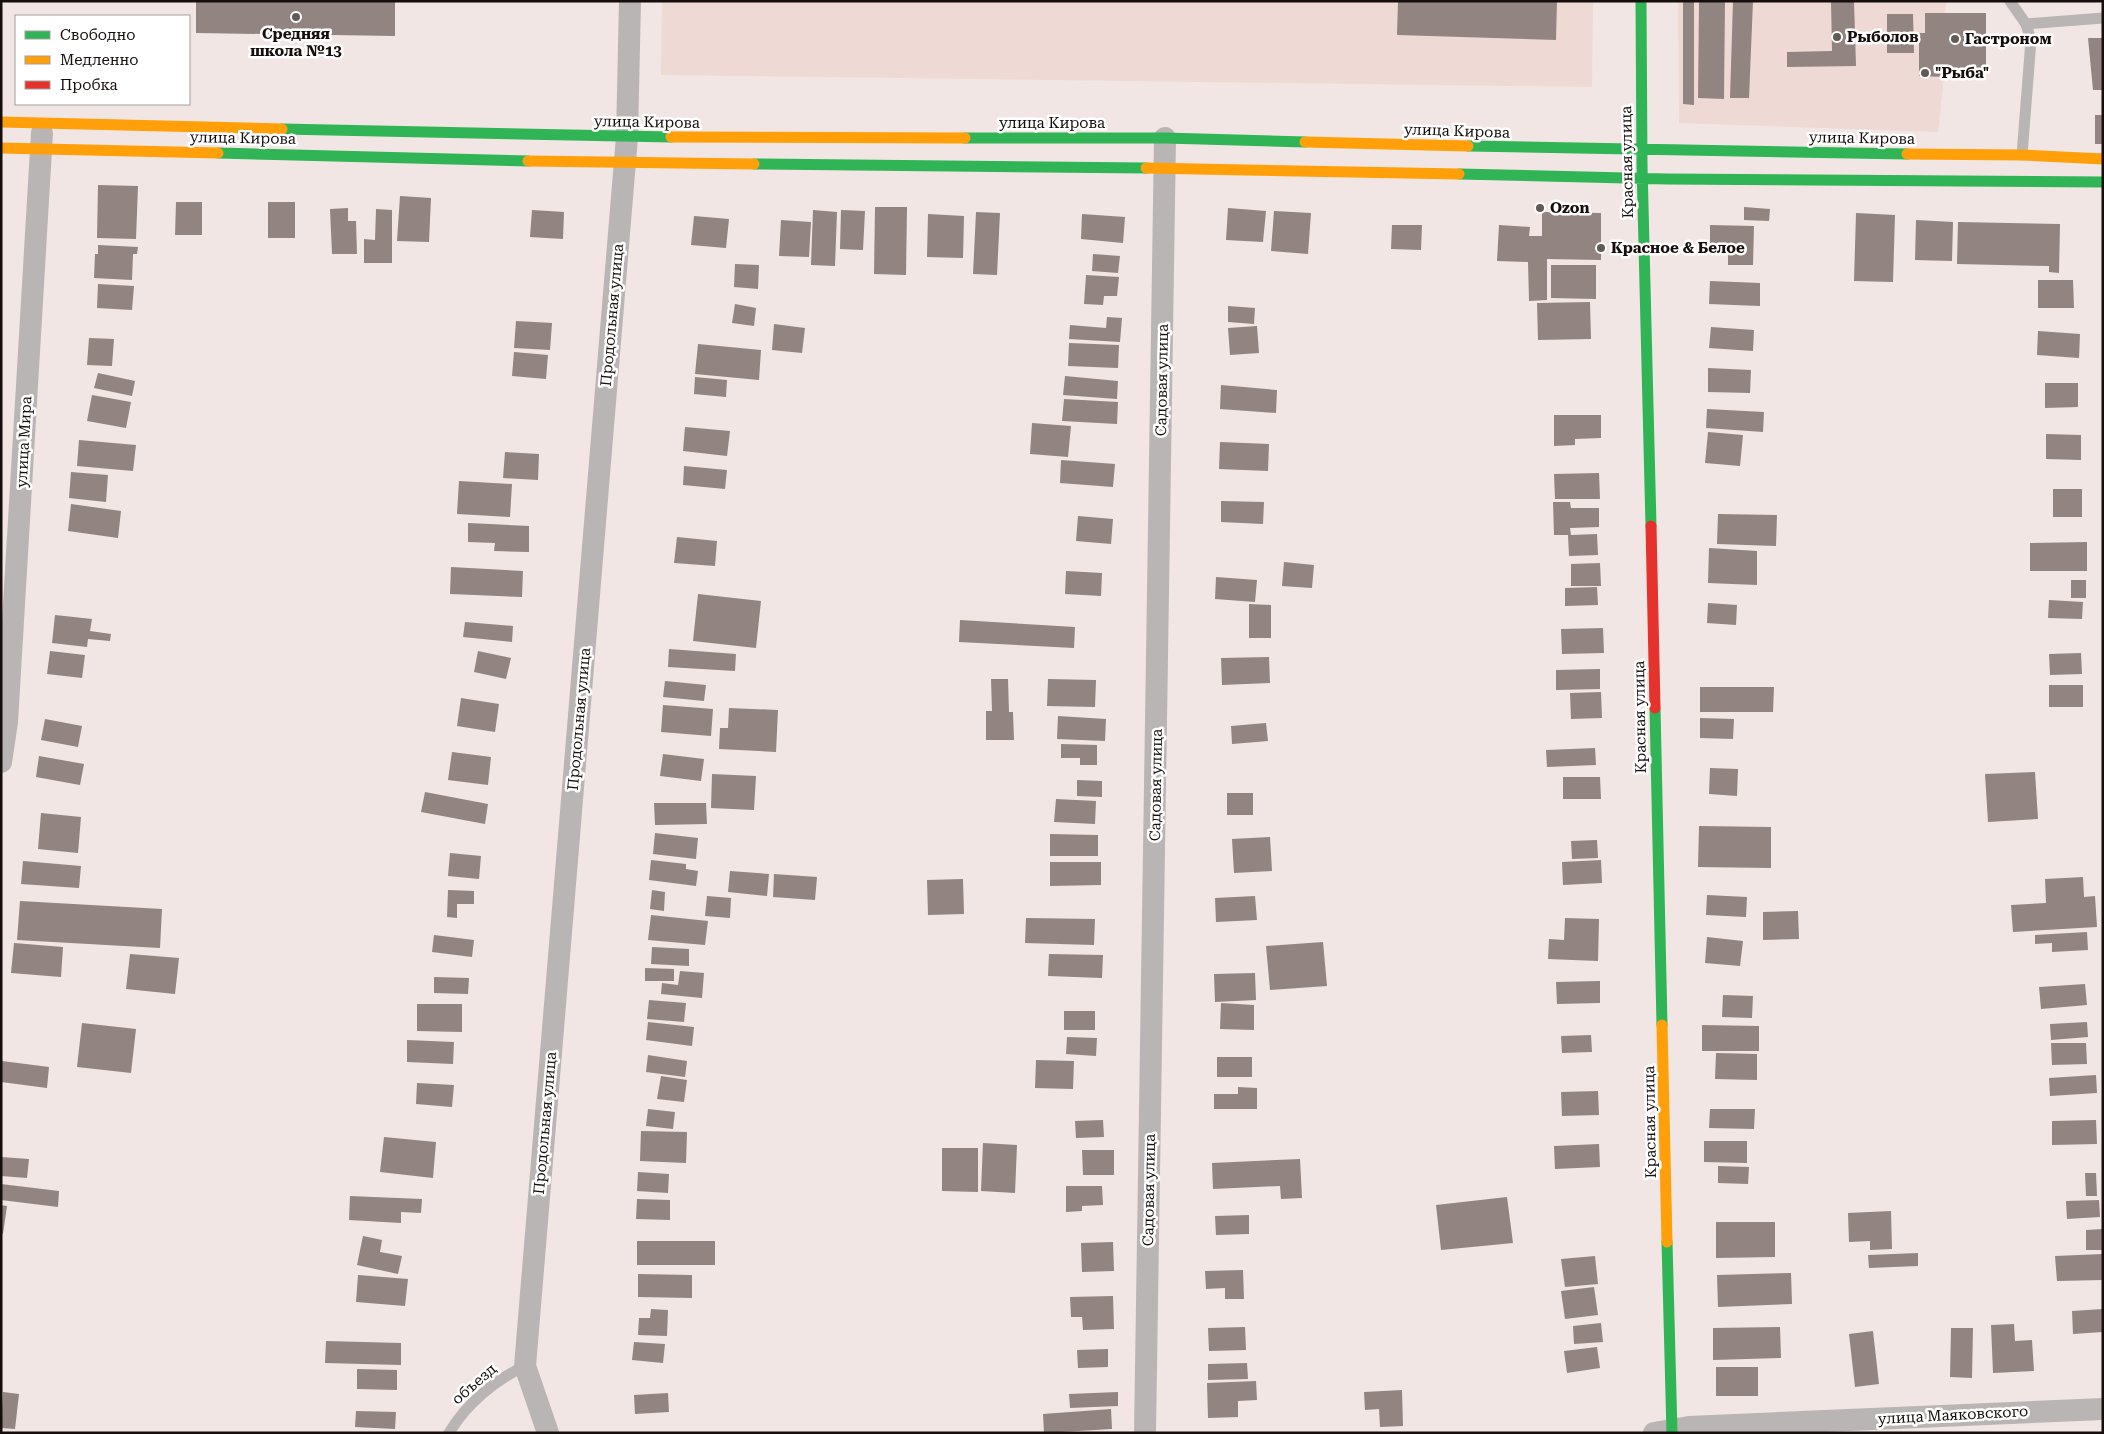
<svg xmlns="http://www.w3.org/2000/svg" width="2104" height="1434" viewBox="0 0 2104 1434" font-family="'Roboto Serif',serif">
<rect width="100%" height="100%" fill="#f1e6e3"/>
<path fill="#eed9d4" d="M662,1H1593L1592,87L661,75Z
M1678,1H1947L1942,34L1944,77L1938,132L1679,123Z"/>
<path fill="#918481" d="M196,1H395V36L196,33Z
M1398,1H1557L1556,40L1397,35Z
M1683,1H1694V105L1683,104Z
M1699,1H1725L1724,99L1698,98Z
M1733,1H1753L1749,98H1730Z
M1831,1H1854L1856,66L1787,67V52L1832,51Z
M1925,13H1986V73H1944V77L1919,76V33H1925Z
M1887,14H1913L1914,53H1887Z
M2088,38H2103V90H2093Z
M2095,115H2103V144H2095Z
M98,185L138,186L136,239L97,238Z
M400,196L431,198L429,242L397,241Z
M176,202H202V235H175Z
M268,202H295V238H268Z
M875,207H907L906,275L874,274Z
M1744,207L1770,209L1769,221L1744,220Z
M348,208V221H356L357,254H332L330,209Z
M1228,208L1266,211L1263,242L1226,240Z
M376,209L392,210V263H364V239L375,240Z
M532,210L564,212L563,239L530,237Z
M813,210L837,212L835,266L811,265Z
M841,210L865,211L863,250L840,249Z
M1274,211L1311,213L1308,254L1271,251Z
M976,212L1000,213L997,275L973,274Z
M1542,212L1601,213V260L1547,259V300L1529,301L1528,262L1497,261L1499,225L1530,227L1529,236H1542Z
M1856,213L1895,215L1893,282L1854,281Z
M928,214L964,216L963,258L927,257Z
M1082,214L1125,217L1123,243L1081,239Z
M694,216L729,219L726,248L691,245Z
M781,220L811,222L809,257L779,256Z
M1916,220L1953,222L1952,261L1915,260Z
M1958,222L2060,224L2059,273L2049,272V266L1957,264Z
M1392,225H1422L1421,250L1391,249Z
M1710,225L1754,226L1753,265H1728V254H1710Z
M98,245L138,247L137,254H133L132,280L94,278L95,254H98Z
M1093,254L1120,256L1118,273L1092,271Z
M735,264L759,265L758,289L734,287Z
M1551,265H1596V299L1551,298Z
M1086,275L1119,277L1117,296H1104L1103,305L1084,304Z
M2038,280H2073L2074,308H2038Z
M1710,281L1760,283V306L1709,304Z
M98,284L134,286L132,310L97,308Z
M1590,302L1591,339L1538,340L1537,303Z
M735,304L756,308L754,326L732,323Z
M1228,306L1255,308L1254,324L1228,322Z
M1107,317L1122,318L1120,342L1069,339L1070,325L1106,328Z
M516,321L552,323L550,350L514,348Z
M774,324L805,328L802,353L772,350Z
M1257,326L1259,353L1230,355L1228,328Z
M1711,327L1754,330L1753,351L1709,348Z
M2038,331L2080,334L2079,358L2037,355Z
M89,338L114,339L112,366L87,365Z
M1069,343L1119,345L1118,368L1068,366Z
M698,344L761,350L759,380L695,374Z
M514,352L548,355L546,379L512,376Z
M1708,368L1751,370L1750,393L1708,392Z
M98,373L135,381L132,396L94,388Z
M1065,376L1118,381L1117,399L1063,395Z
M695,377L727,380L726,397L694,394Z
M2045,383H2078V407L2045,408Z
M1221,385L1277,390L1276,413L1220,409Z
M92,395L131,402L126,428L87,421Z
M1064,399L1118,402L1117,424L1062,421Z
M1707,409L1764,412L1763,432L1706,428Z
M1554,415H1601V438L1575,439V445L1554,446Z
M1032,423L1071,426L1068,457L1030,454Z
M685,427L730,431L727,456L683,451Z
M1708,432L1743,435L1740,466L1705,463Z
M2046,434L2081,435V460L2046,459Z
M79,440L136,445L133,471L77,466Z
M1220,442L1269,444L1268,471L1219,469Z
M505,452L539,454L538,480L503,478Z
M1061,460L1115,464L1113,487L1060,483Z
M684,466L727,470L725,489L683,485Z
M71,472L108,475L106,502L69,498Z
M1599,473L1600,499H1555L1554,474Z
M459,481L512,484L510,517L457,514Z
M2053,489H2082V517H2053Z
M1221,501L1264,502L1263,524L1221,522Z
M1553,502H1570L1571,508H1599V527L1570,528L1571,535L1597,534L1598,555L1569,556L1568,535H1554Z
M71,504L121,511L118,538L68,531Z
M1718,514L1777,515L1776,546L1717,544Z
M1078,516L1113,519L1111,544L1076,541Z
M468,523L529,526V552L494,551L495,543L468,542Z
M677,537L717,541L715,566L674,563Z
M2087,542V571H2030V543Z
M1709,548L1757,551V585L1708,583Z
M1284,562L1314,565L1312,588L1282,586Z
M1600,563L1601,586H1571V564Z
M451,567L523,571L522,597L450,594Z
M1066,571L1102,573L1101,596L1065,594Z
M1216,577L1257,580L1255,602L1215,599Z
M2071,580H2086V598H2071Z
M1597,587L1598,605L1565,606V588Z
M698,594L761,601L756,648L693,641Z
M2049,600L2083,602L2082,619L2048,618Z
M1708,603L1737,605L1736,625L1707,623Z
M1249,604L1271,605V638H1249Z
M55,615L92,619L90,631L111,634L110,641L88,639L87,647L52,643Z
M960,620L1075,627L1074,648L959,642Z
M465,622L513,626L512,642L463,637Z
M1603,628L1604,653L1562,654L1561,629Z
M669,649L736,654L735,671L668,667Z
M50,651L85,655L82,678L47,674Z
M478,651L511,658L506,679L474,672Z
M2081,653L2082,674L2050,675L2049,654Z
M1269,657L1270,683L1222,685L1221,658Z
M1600,669V689L1556,690V670Z
M991,679H1008L1009,712H1013L1014,740H986V711H992Z
M1048,679L1096,680L1095,707L1047,706Z
M665,681L706,685L704,701L663,697Z
M2049,685H2083V707H2049Z
M1700,687H1774L1773,712H1700Z
M1601,692L1602,718L1571,719L1570,693Z
M461,698L499,704L495,732L457,726Z
M663,705L713,709L711,736L661,732Z
M729,708L778,710L776,752L719,749L720,728H728Z
M1058,716L1106,719L1105,741L1057,739Z
M1700,718L1734,719L1733,739L1700,738Z
M45,719L82,726L78,747L41,740Z
M1266,723L1268,741L1232,744L1231,726Z
M1061,744L1097,745V765H1080V758H1061Z
M1595,748L1596,765L1547,767L1546,750Z
M452,752L491,757L488,785L448,780Z
M663,754L704,759L701,781L660,776Z
M39,756L84,764L80,785L36,777Z
M1710,768L1738,769L1737,796L1709,794Z
M2035,772L2038,819L1988,822L1985,774Z
M712,774L756,776L754,810L711,808Z
M1563,777H1600L1601,799H1563Z
M1077,780L1102,781V797L1077,796Z
M425,792L488,804L485,824L421,812Z
M1227,793H1253V815H1227Z
M1056,799L1096,801L1095,824L1054,822Z
M654,803H706L707,824L655,825Z
M41,813L81,817L78,853L38,849Z
M1699,826L1771,827V868L1698,867Z
M655,833L698,838L696,859L653,854Z
M1050,834L1098,835V856H1050Z
M1270,837L1272,871L1234,873L1232,839Z
M1597,840L1598,858L1572,859L1571,841Z
M450,853L481,856L479,879L448,876Z
M651,860L686,864V869L698,871L696,886L649,880Z
M1601,860L1602,883L1563,885L1562,862Z
M23,861L81,866L79,888L21,884Z
M1050,862H1101V885L1050,886Z
M730,871L769,874L767,896L728,892Z
M774,874L817,877L815,900L773,897Z
M2083,877L2084,897L2095,896L2097,927L2013,932L2011,905L2046,903L2045,879Z
M963,879L964,914L928,915L927,880Z
M448,890L474,891V904H457V918L447,917Z
M652,890L665,892L664,911L650,909Z
M1707,895L1747,897L1746,917L1706,915Z
M707,896L731,898L730,918L705,916Z
M1255,896L1257,920L1216,922L1215,898Z
M20,901L162,909L160,948L17,940Z
M1798,911L1799,939L1763,940V912Z
M651,915L708,921L705,945L648,940Z
M1026,918L1095,919L1094,945L1025,943Z
M1565,918L1599,919L1598,961L1548,959L1549,939L1564,940Z
M2087,932L2088,950L2052,952V943L2035,944V935Z
M434,935L474,940L472,957L432,952Z
M1707,937L1743,941L1740,966L1705,963Z
M1323,942L1327,986L1270,990L1266,946Z
M14,943L63,947L61,977L11,973Z
M652,947L689,949V966L651,964Z
M130,954L179,958L175,994L126,989Z
M1049,954L1103,955L1102,978L1048,976Z
M645,968L674,969V981H645Z
M680,971L704,973L702,998L661,994L662,983L678,985Z
M1255,973L1256,1000L1215,1002L1214,974Z
M434,977L469,978L468,994L434,993Z
M1600,981V1003L1557,1004L1556,982Z
M2085,984L2087,1005L2041,1009L2039,987Z
M1723,995L1753,996L1752,1018L1722,1017Z
M649,1000L686,1003L684,1022L647,1019Z
M1221,1003L1254,1005V1030L1220,1029Z
M417,1004H462V1032L417,1031Z
M1064,1011H1095V1030H1064Z
M648,1022L694,1027L692,1046L646,1040Z
M2087,1022L2088,1037L2051,1040L2050,1024Z
M82,1023L136,1029L131,1073L77,1067Z
M1702,1025L1759,1026V1051H1702Z
M1591,1035L1592,1052L1562,1053L1561,1036Z
M1067,1037L1097,1038L1096,1056L1066,1054Z
M407,1040L454,1042L453,1064L407,1062Z
M2051,1043H2086L2087,1064L2052,1065Z
M1716,1053L1757,1054V1080L1715,1079Z
M648,1055L687,1061L685,1077L646,1072Z
M1217,1057H1252V1077H1217Z
M1036,1060L1074,1061L1073,1089L1035,1088Z
M2,1061L49,1067L47,1088L1,1082Z
M2096,1075L2097,1093L2050,1096L2049,1078Z
M661,1076L687,1080L684,1102L657,1099Z
M417,1083L454,1085L452,1107L416,1104Z
M1238,1087L1257,1088V1109H1214V1094H1238Z
M1598,1091L1599,1115L1562,1116L1561,1092Z
M648,1109L675,1112L673,1129L646,1126Z
M1710,1109H1755L1754,1129L1709,1128Z
M1103,1120L1104,1137L1076,1138L1075,1121Z
M2096,1120L2097,1144L2052,1145V1121Z
M641,1131L687,1132L686,1163L640,1161Z
M384,1137L436,1142L433,1178L380,1172Z
M1704,1141H1747V1163L1704,1162Z
M983,1143L1017,1145L1015,1193L981,1191Z
M1599,1144L1600,1167L1555,1169L1554,1146Z
M942,1148H978V1192L942,1191Z
M1082,1150H1114V1175H1083Z
M1,1157L29,1159L27,1178L1,1176Z
M1300,1159L1302,1198L1281,1199L1280,1186L1213,1189L1212,1163Z
M1718,1166L1749,1167L1748,1184L1718,1183Z
M638,1172L669,1174L668,1193L637,1191Z
M2085,1173H2096L2097,1196H2086Z
M1,1184L59,1191L58,1207L1,1200Z
M1066,1186H1102L1103,1205L1082,1206V1211L1066,1212Z
M350,1196L422,1199L421,1213L401,1212V1223L349,1220Z
M1507,1197L1513,1243L1441,1250L1436,1205Z
M637,1199L670,1200V1220L636,1219Z
M2099,1200L2100,1217L2067,1219L2066,1201Z
M1,1205L7,1206L3,1234L1,1233Z
M1891,1211L1892,1249L1870,1250V1241L1849,1242L1848,1213Z
M1249,1215V1234L1216,1235L1215,1216Z
M1716,1222H1775V1257L1716,1258Z
M2103,1229V1250H2086V1230Z
M363,1236L382,1240L380,1252L402,1256L398,1274L357,1265Z
M637,1241H715V1265H637Z
M1113,1242L1114,1271L1082,1272L1081,1243Z
M1918,1253V1266L1869,1268L1868,1255Z
M2103,1254V1280L2057,1281L2055,1256Z
M1595,1256L1598,1284L1565,1287L1561,1259Z
M1243,1270L1244,1299H1225V1288L1206,1289L1205,1271Z
M1791,1273L1792,1304L1718,1307L1717,1275Z
M638,1274L692,1275V1298L638,1297Z
M358,1275L408,1279L405,1306L356,1302Z
M1594,1287L1598,1315L1565,1319L1561,1291Z
M1113,1296L1114,1329L1083,1330L1082,1317H1071L1070,1297Z
M651,1309L668,1310L667,1336L638,1335L639,1318H650Z
M2103,1309V1332L2073,1334L2072,1311Z
M1601,1323L1603,1342L1574,1344L1573,1326Z
M2014,1324L2015,1341L2032,1340L2034,1371L1993,1373L1991,1325Z
M1245,1327L1246,1350L1209,1351L1208,1328Z
M1780,1327L1781,1358L1713,1360V1328Z
M1951,1328H1973L1972,1378L1950,1377Z
M1873,1331L1879,1384L1855,1387L1849,1334Z
M326,1341L401,1343V1365L325,1363Z
M634,1342L665,1344L663,1363L632,1360Z
M1597,1347L1600,1368L1567,1373L1564,1351Z
M1108,1349V1367L1078,1368L1077,1350Z
M1247,1363L1248,1379L1208,1380V1364Z
M1716,1367H1758V1396H1716Z
M357,1369L397,1370V1390L357,1389Z
M1256,1381L1257,1400L1238,1401V1417L1208,1418L1207,1383Z
M1402,1390L1403,1426L1380,1427L1379,1409L1365,1410L1364,1392Z
M3,1392L19,1394L15,1429L1,1428Z
M1118,1392V1406L1070,1408L1069,1394Z
M668,1393L669,1412L635,1414L634,1395Z
M1111,1409L1112,1429L1044,1433L1043,1414Z
M356,1411L396,1412L395,1429L355,1427Z"/>
<g fill="none" stroke-linecap="round" stroke-linejoin="round">
<path stroke="#b9b5b4" stroke-width="11" d="M2010,1L2026,24L2031,40L2022,155
M2026,24L2103,18
M449,1433C466,1404 495,1380 525,1366"/>
<path stroke="#b9b5b4" stroke-width="22" d="M1,762L7,722L42,133
M548,1433L525,1366L627,137L630,1
M1145,1433L1165,138
M1654,1433L1689,1427L2103,1409"/>
<path stroke="#30b455" stroke-width="11" d="M1641,1L1642,165L1651,526
M282,129L671,137
M965,138H1165L1305,142
M1468,146L1907,154
M218,153L528,161
M754,164L1146,168
M1459,174L1667,179L2103,182
M1655,708L1662,1025
M1667,1242L1672,1433"/>
<path stroke="#ff9f0a" stroke-width="11" d="M1,122L282,129
M671,137L965,138
M1305,142L1468,146
M1,148L218,153
M1907,154L2022,155L2103,159
M528,161L754,164
M1146,168L1459,174
M1662,1025L1667,1242"/>
<path stroke="#e5322d" stroke-width="11" d="M1651,526L1655,708"/>
</g>
<g fill="#625a57" stroke="#fff" stroke-width="2">
<circle cx="296" cy="17" r="5"/>
<circle cx="1837" cy="37" r="5"/>
<circle cx="1955" cy="39" r="5"/>
<circle cx="1925" cy="73" r="5"/>
<circle cx="1540" cy="208" r="5"/>
<circle cx="1601" cy="248" r="5"/>
</g>
<g text-anchor="middle" dominant-baseline="central" stroke-width="5" stroke-linejoin="round" paint-order="stroke">
<g font-size="15" font-weight="bold" fill="#150e0c" stroke="#fff" text-anchor="start">
<text x="296" y="34" text-anchor="middle">Средняя<tspan x="296" dy="17">школа №13</tspan></text>
<text x="1847" y="37">Рыболов</text>
<text x="1965" y="39">Гастроном</text>
<text x="1935" y="73">"Рыба"</text>
<text x="1550" y="208">Ozon</text>
<text x="1611" y="248">Красное &amp; Белое</text>
</g>
<g font-size="15" fill="#150e0c" stroke="#fff">
<text transform="translate(647 122) rotate(1)">улица Кирова</text>
<text x="1052" y="123">улица Кирова</text>
<text transform="translate(1457 131) rotate(2)">улица Кирова</text>
<text transform="translate(243 138) rotate(1)">улица Кирова</text>
<text transform="translate(1862 138) rotate(1)">улица Кирова</text>
<text transform="translate(1627 162) rotate(-91)">Красная улица</text>
<text transform="translate(612 315) rotate(-85)">Продольная улица</text>
<text transform="translate(1162 380) rotate(-89)">Садовая улица</text>
<text transform="translate(24 442) rotate(-87)">улица Мира</text>
<text transform="translate(1640 717) rotate(-91)">Красная улица</text>
<text transform="translate(579 719) rotate(-85)">Продольная улица</text>
<text transform="translate(1156 785) rotate(-89)">Садовая улица</text>
<text transform="translate(1650 1122) rotate(-91)">Красная улица</text>
<text transform="translate(545 1123) rotate(-85)">Продольная улица</text>
<text transform="translate(1149 1190) rotate(-89)">Садовая улица</text>
<text transform="translate(474 1384) rotate(-41)">объезд</text>
<text transform="translate(1953 1415) rotate(-3)">улица Маяковского</text>
</g>
</g>
<rect width="2104" height="1434" fill="none" stroke="#150e0c" stroke-width="5"/>
<rect x="15" y="15" width="175" height="90" fill="#ffffff" stroke="#a19f9e"/>
<rect x="25" y="31" width="25" height="8" fill="#30b455" stroke="#a19f9e"/>
<text x="60" y="40" font-size="15" fill="#150e0c">Свободно</text>
<rect x="25" y="56" width="25" height="8" fill="#ff9f0a" stroke="#a19f9e"/>
<text x="60" y="65" font-size="15" fill="#150e0c">Медленно</text>
<rect x="25" y="81" width="25" height="8" fill="#e5322d" stroke="#a19f9e"/>
<text x="60" y="90" font-size="15" fill="#150e0c">Пробка</text>
</svg>
